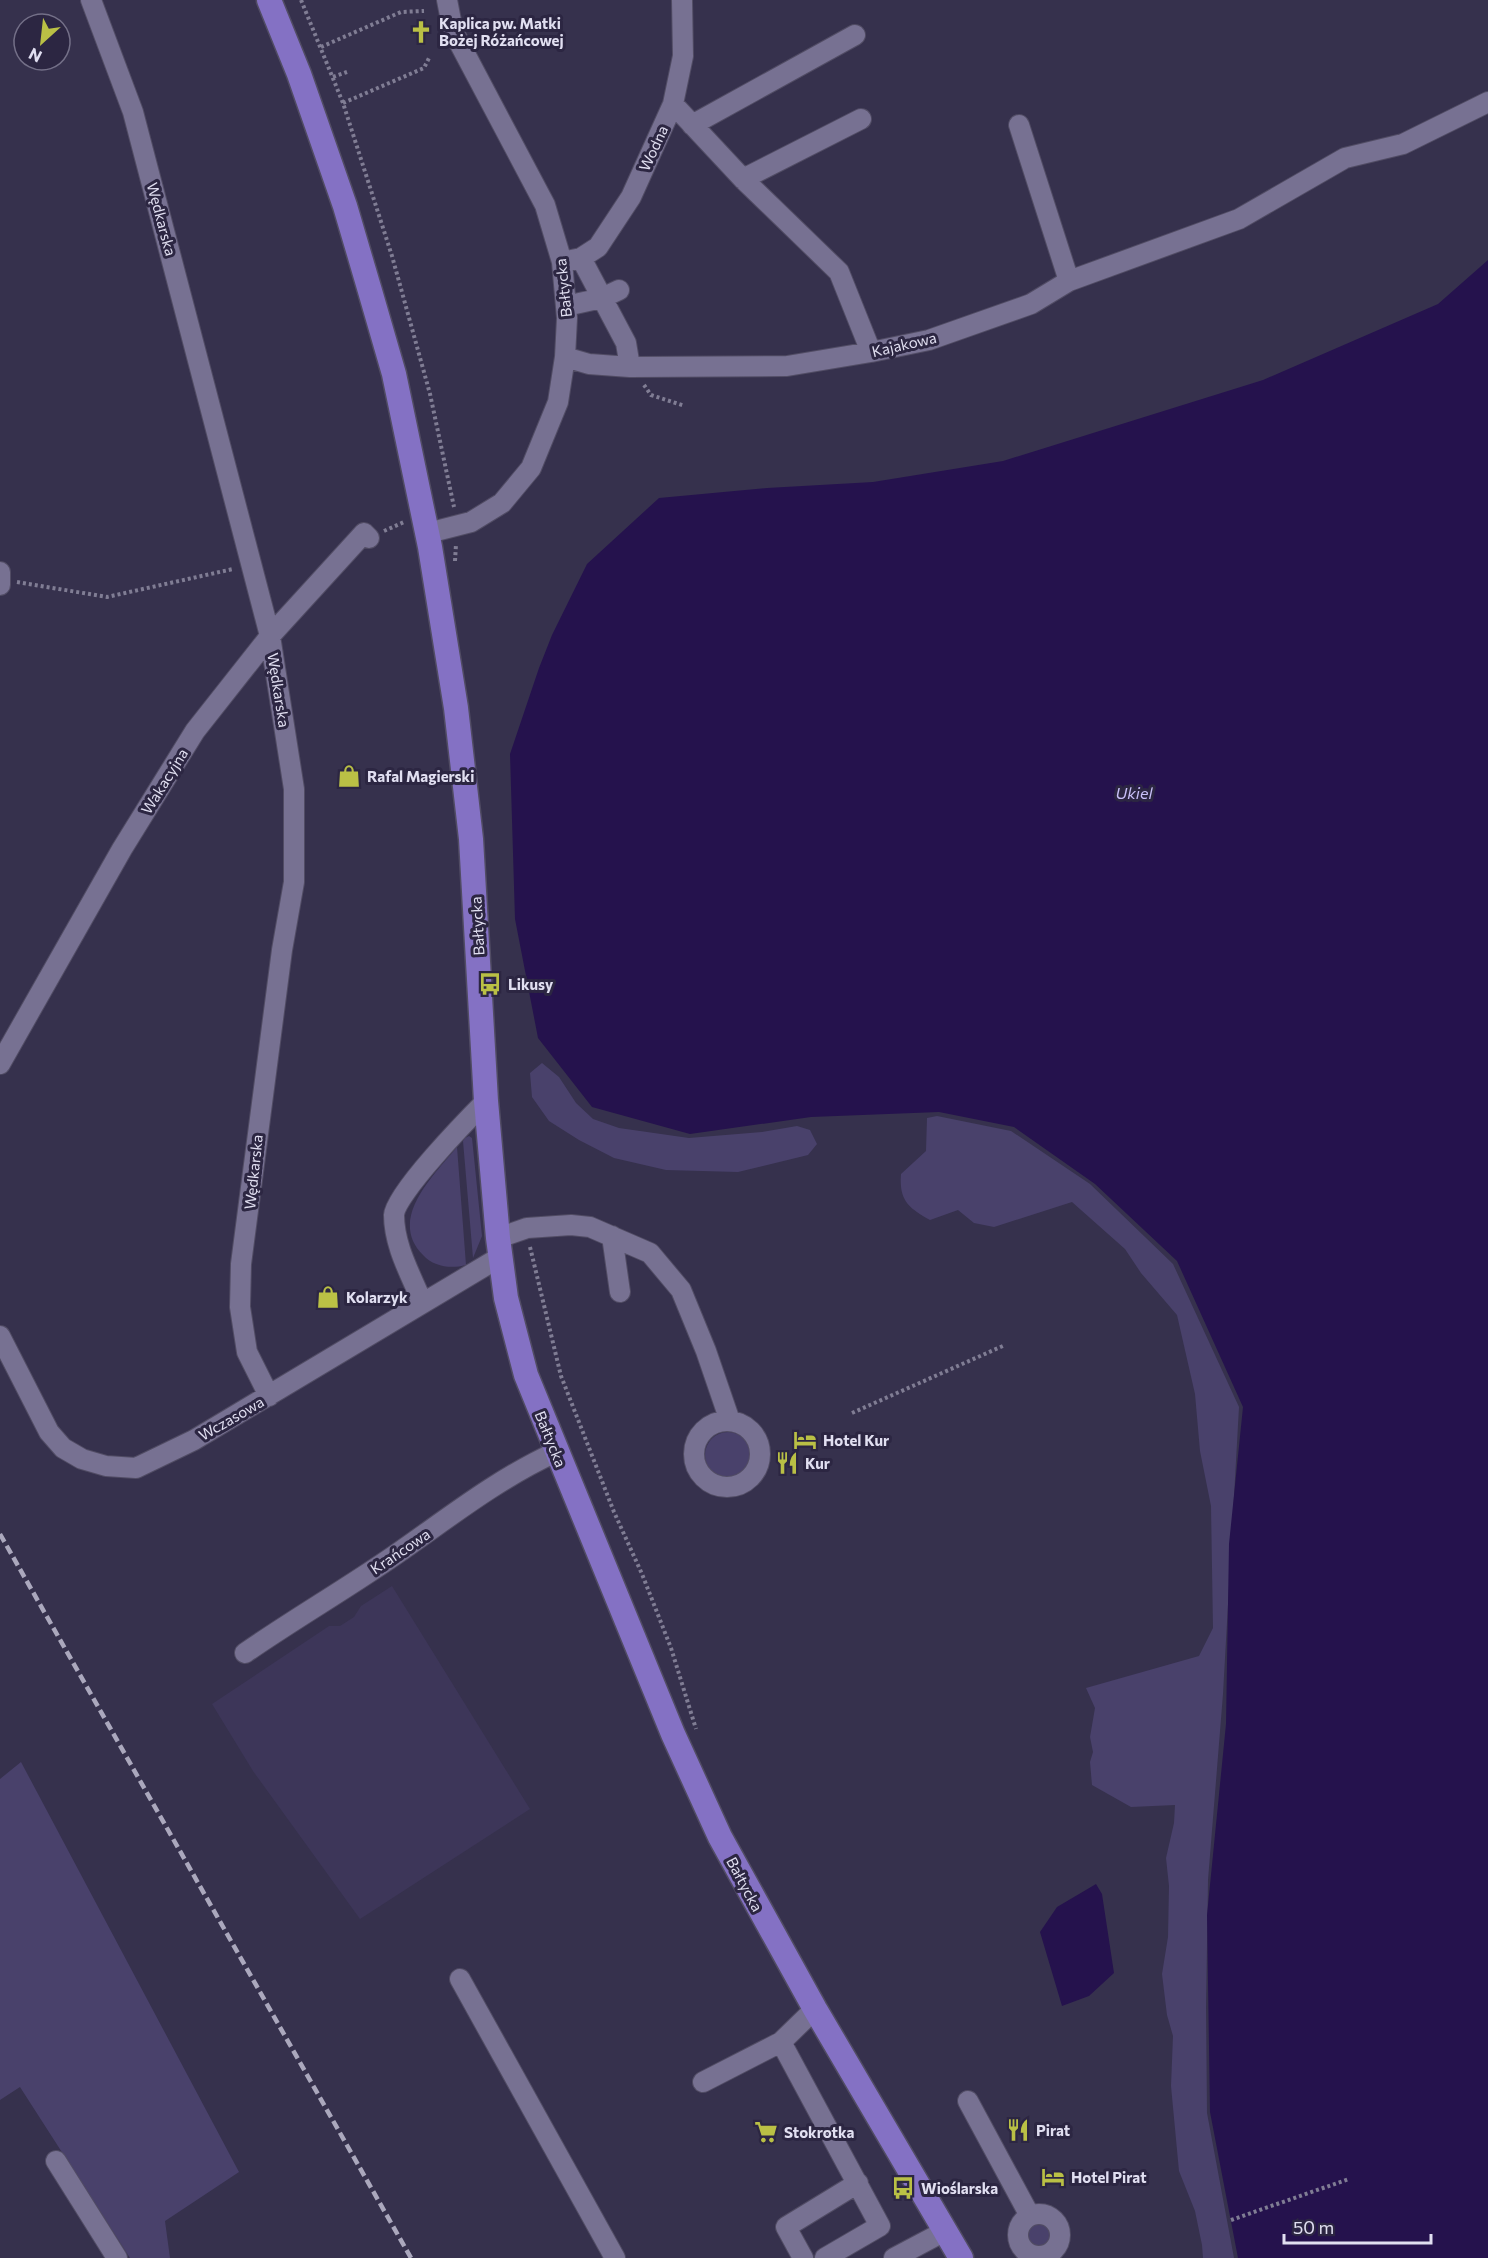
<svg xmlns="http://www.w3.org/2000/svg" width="1488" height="2258" viewBox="0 0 1488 2258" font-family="Commissioner,sans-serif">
<rect width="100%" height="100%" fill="#36314d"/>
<path fill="#3d3659" d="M392,1586L530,1809L360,1919L253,1771L212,1704L329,1626H340L354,1617L361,1606Z"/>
<path fill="#49416b" d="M542,1063L559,1077L576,1103L593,1119L619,1128L689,1138L762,1132L797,1126L810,1130L817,1144L808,1155L738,1172L666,1170L614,1158L579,1140L549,1121L532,1097L530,1073Z
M937,1116L1011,1131L1090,1184L1173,1264L1239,1407L1223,1694L1208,1880L1206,2008L1207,2113L1234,2258H1203L1202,2245L1195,2211L1179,2171L1171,2086L1173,2036L1167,2015L1162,1974L1168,1937L1169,1886L1166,1858L1174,1823L1175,1805L1131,1807L1092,1785L1090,1762L1093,1752L1090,1737L1095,1708L1086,1688L1199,1656L1213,1628L1211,1506L1200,1451L1195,1394L1177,1315L1141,1273L1125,1249L1072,1202L994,1227L974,1223L958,1210L930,1220C908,1208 899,1200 901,1174L926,1151L927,1118Z
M469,1136L472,1138L482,1236L473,1258L463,1141L465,1138Z
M457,1147L466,1265C451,1269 434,1267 423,1255C387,1219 434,1175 457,1147Z
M705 1455a23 23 0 1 1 46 0a23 23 0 1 1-46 0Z
M21,1762L239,2172L165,2221L170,2258H130L20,2087L0,2100V1779Z
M1028 2234a12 12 0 1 1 24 0a12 12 0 1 1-24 0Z"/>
<path fill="#25124d" d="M1488,260V2258H1238L1210,2112L1207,1915L1226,1724L1229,1544L1243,1407L1177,1261L1095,1184L1014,1127L939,1112L811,1117L690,1134L592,1107L538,1038L515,919L510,754L539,668L552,635L587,564L659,498L767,488L873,482L1003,461L1263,380L1438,304Z
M1096,1884L1102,1894L1114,1973L1089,1996L1062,2006L1040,1932L1057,1907Z"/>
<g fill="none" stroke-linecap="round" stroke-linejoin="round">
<g stroke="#514c64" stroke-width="22">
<path id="minor" d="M91,0L133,112L270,636L294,789V882L282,950L241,1264L240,1307L247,1352L269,1396
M673,104L743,179L839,272L871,352
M692,125L855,35
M743,179L861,119
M581,258L626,343L630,367
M562,262L581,258L598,247L631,197L673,104L683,56L682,0
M1069,281L1239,219L1345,158L1403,144L1488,102
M566,306L602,298L619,290
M565,357L589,364L630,367L787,366L871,352L929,340L1031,304L1069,281L1019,125
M428,533L471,522L502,503L531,468L558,402L565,357L567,318L562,262L545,205L453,31L447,0
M0,572V585
M0,1064L122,849L195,731L270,636L364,533L369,538
M612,1236L620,1292
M498,1238L527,1228L571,1225L590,1227L650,1253L681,1290L706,1351L730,1421
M422,1302C411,1275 394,1246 394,1215C395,1194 468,1119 486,1101
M0,1336L49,1432L63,1448L82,1459L106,1466L136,1468L194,1440L500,1257
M694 1454a33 33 0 1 1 66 0a33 33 0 1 1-66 0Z
M245,1653C294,1619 346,1589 395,1555C447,1519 497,1479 556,1452
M460,1979L615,2258
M815,2009L781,2042L880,2226L825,2258
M703,2082L781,2042
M968,2101L1030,2216
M56,2161L117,2258
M1018 2235a21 21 0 1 1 42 0a21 21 0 1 1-42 0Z
M803,2258L786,2227L858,2183
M894,2258L945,2231"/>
</g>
<g stroke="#514c64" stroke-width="27">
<path id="major" d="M269,0L299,74L345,206L370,291L394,374L430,547L456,708L471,839L486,1101L498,1238L506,1298L526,1375L673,1734L720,1837L815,2009L961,2258"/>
</g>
<path stroke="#807d94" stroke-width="4" stroke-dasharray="3 3" stroke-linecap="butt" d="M301,0L343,103L392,256L430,394L454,507
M321,47L401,12L424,11
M333,77L347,72
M343,103L424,68L430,56
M644,385L651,395L685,406
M384,531L404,522
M455,561L456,544
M17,582L107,597L233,569
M530,1247L561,1376L614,1512L642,1574L671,1648L696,1729
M852,1413L1005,1345
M1231,2220L1349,2179"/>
<use href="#minor" stroke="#777192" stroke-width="20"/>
<use href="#major" stroke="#8471c4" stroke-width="24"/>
<path stroke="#aba8bd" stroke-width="4.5" stroke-dasharray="9 4.5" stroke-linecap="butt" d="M0,1534L411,2258"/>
</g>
<defs>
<g id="church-bare" transform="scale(1.8)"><path d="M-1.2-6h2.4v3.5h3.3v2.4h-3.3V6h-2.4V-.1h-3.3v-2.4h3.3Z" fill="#bac045" stroke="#2c2642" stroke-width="2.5" paint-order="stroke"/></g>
<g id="shop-bare" transform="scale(1.8)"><path d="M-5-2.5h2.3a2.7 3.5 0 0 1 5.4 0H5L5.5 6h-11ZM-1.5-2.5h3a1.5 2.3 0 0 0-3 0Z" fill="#bac045" stroke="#2c2642" stroke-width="2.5" paint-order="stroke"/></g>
<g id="bus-bare" transform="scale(1.8)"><path d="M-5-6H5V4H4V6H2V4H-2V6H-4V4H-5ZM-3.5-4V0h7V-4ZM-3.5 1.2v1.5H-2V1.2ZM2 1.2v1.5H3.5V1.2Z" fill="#bac045" stroke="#2c2642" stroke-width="2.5" paint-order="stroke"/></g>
<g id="hotel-bare" transform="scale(1.8)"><path d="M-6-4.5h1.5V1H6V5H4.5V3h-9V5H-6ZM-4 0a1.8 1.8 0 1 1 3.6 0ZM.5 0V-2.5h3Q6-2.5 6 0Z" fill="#bac045" stroke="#2c2642" stroke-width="2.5" paint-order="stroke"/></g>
<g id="restaurant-bare" transform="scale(1.8)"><path d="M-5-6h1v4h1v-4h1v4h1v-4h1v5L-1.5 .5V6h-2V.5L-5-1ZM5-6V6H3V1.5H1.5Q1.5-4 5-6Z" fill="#bac045" stroke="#2c2642" stroke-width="2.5" paint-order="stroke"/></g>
<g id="supermarket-bare" transform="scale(1.8)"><path d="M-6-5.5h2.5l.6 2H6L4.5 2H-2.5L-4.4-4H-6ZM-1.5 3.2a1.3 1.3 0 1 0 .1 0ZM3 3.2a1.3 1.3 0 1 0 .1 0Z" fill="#bac045" stroke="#2c2642" stroke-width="2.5" paint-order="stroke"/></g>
</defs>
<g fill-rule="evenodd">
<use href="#church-bare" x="421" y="32"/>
<use href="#shop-bare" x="349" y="776"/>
<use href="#bus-bare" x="490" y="984"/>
<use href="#shop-bare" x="328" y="1297"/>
<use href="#hotel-bare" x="805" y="1440"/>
<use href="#restaurant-bare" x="787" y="1463"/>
<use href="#restaurant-bare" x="1018" y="2130"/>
<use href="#supermarket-bare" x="766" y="2132"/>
<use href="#hotel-bare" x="1053" y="2177"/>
<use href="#bus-bare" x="903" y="2188"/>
</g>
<g text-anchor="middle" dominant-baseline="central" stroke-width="6" stroke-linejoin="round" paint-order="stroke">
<g font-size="15" font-weight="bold" fill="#e1dff1" stroke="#2c2642" text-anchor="start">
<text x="439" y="23">Kaplica pw. Matki<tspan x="439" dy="17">Bożej Różańcowej</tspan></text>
<text x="367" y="776">Rafal Magierski</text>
<text x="508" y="984">Likusy</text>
<text x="346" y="1297">Kolarzyk</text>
<text x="823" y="1440">Hotel Kur</text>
<text x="805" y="1463">Kur</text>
<text x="1036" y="2130">Pirat</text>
<text x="784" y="2132">Stokrotka</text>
<text x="1071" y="2177">Hotel Pirat</text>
<text x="921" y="2188">Wioślarska</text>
</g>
<g font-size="15" fill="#e1dff1" stroke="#2c2642">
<text transform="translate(653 148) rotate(-65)">Wodna</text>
<text transform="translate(162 219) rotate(75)">Wędkarska</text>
<text transform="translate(563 288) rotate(-96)">Bałtycka</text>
<text transform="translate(904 344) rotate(-13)">Kajakowa</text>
<text transform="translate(279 690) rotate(81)">Wędkarska</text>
<text transform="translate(164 781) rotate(-58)">Wakacyjna</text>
<text transform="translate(477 926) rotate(-93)">Bałtycka</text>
<text transform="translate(253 1172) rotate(-84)">Wędkarska</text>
<text transform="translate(231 1418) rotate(-30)">Wczasowa</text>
<text transform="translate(551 1439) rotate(68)">Bałtycka</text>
<text transform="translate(400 1551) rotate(-34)">Krańcowa</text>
<text transform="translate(745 1884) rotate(62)">Bałtycka</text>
</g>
<g font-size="16" font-style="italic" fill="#c8bff8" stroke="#2c2642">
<text x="1134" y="792">Ukiel</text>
</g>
</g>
<g transform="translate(42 42) rotate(207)"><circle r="28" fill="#2c2642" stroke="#747088" stroke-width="1.5"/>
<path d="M0-4.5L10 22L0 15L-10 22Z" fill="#bac045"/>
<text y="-9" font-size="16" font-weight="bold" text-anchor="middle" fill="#e1dff1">N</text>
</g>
<path d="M1284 2234v9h147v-9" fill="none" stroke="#e1dff1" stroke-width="3"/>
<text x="1293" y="2234" font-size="18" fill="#e1dff1" stroke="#2c2642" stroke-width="4.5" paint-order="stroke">50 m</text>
</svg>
